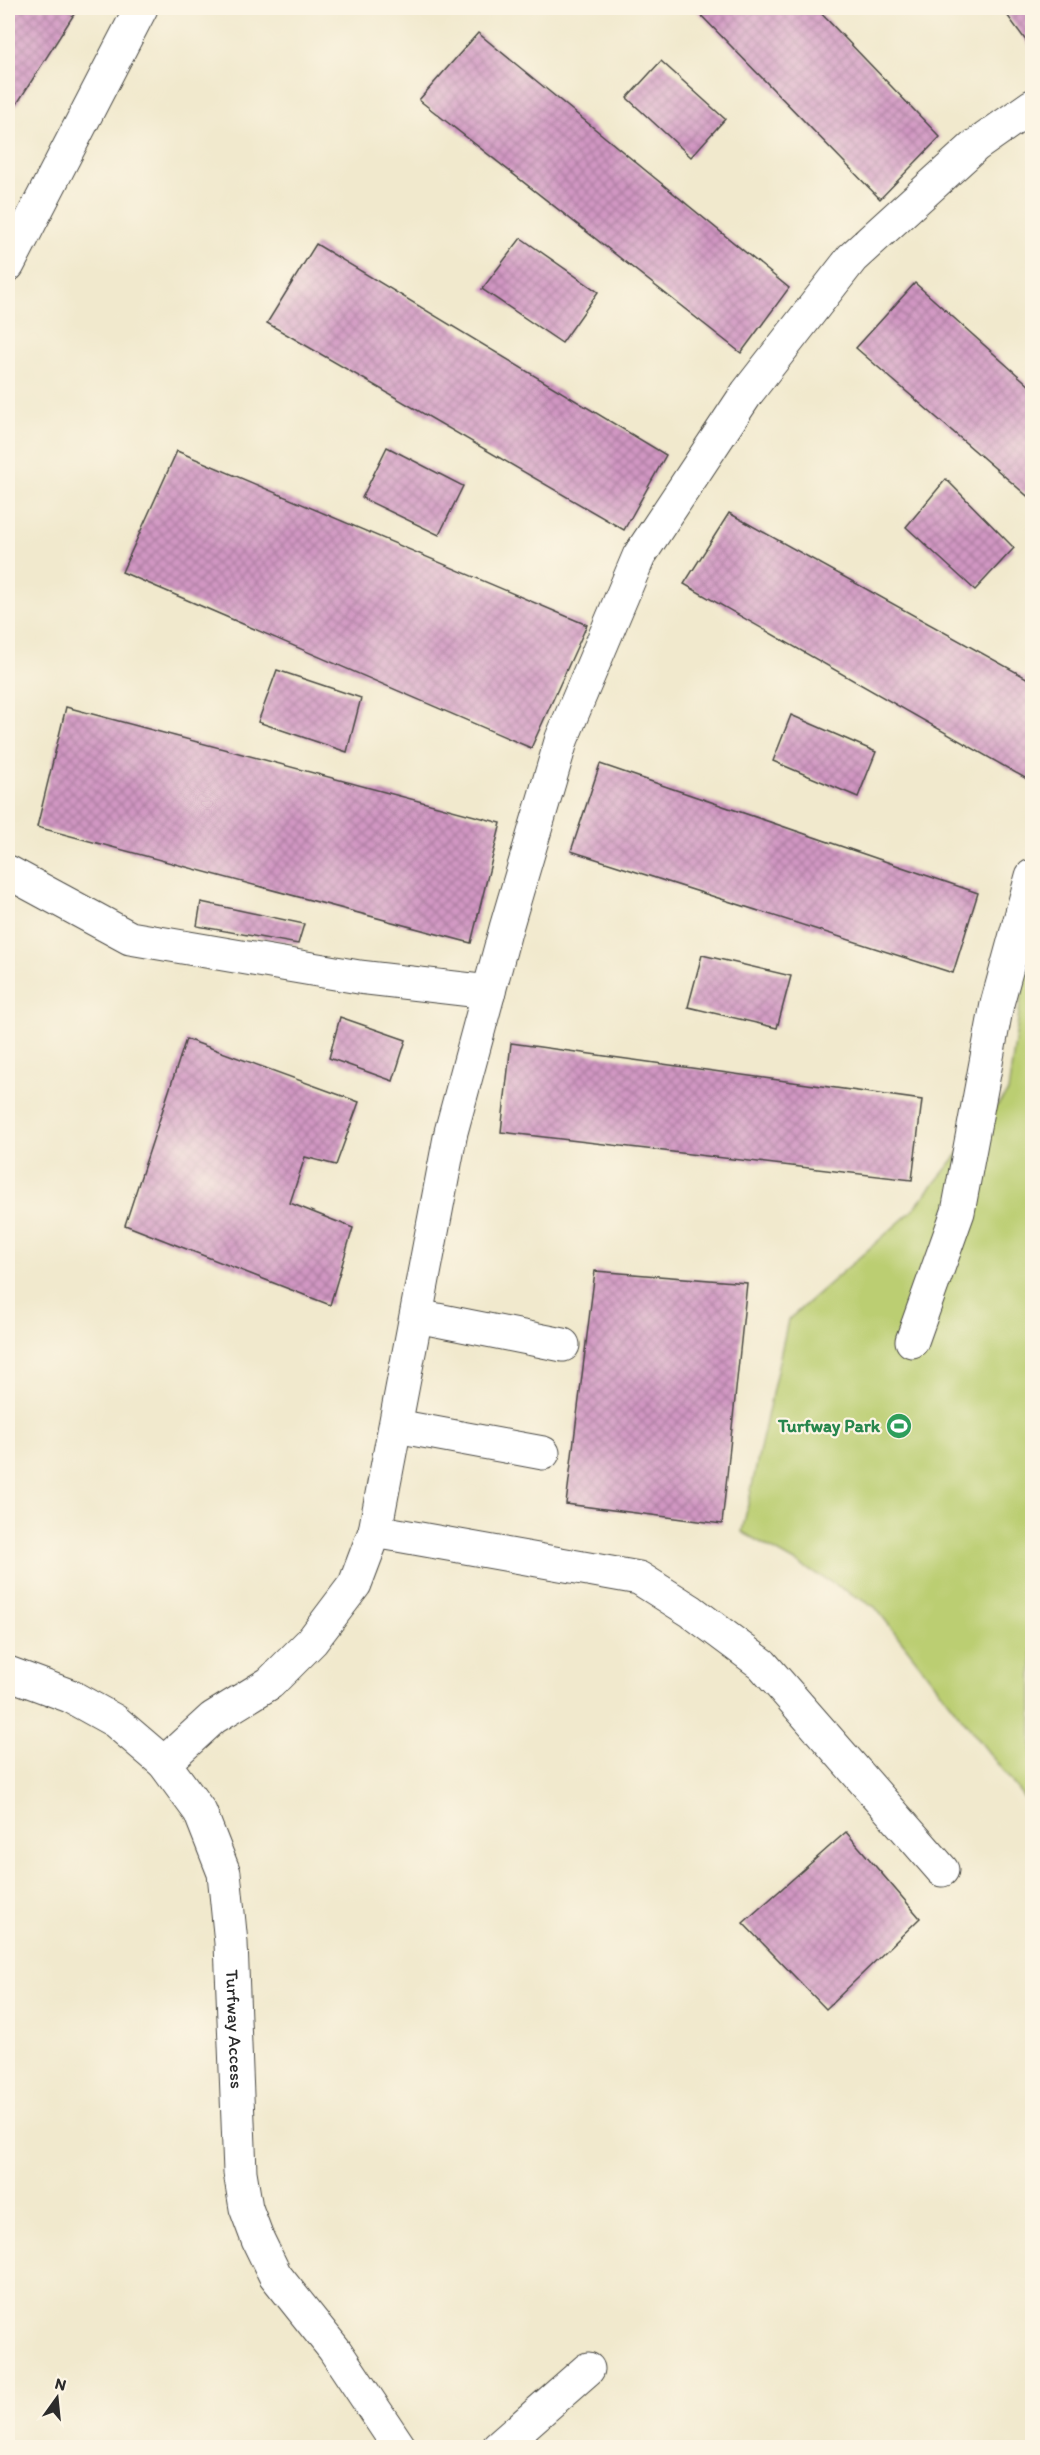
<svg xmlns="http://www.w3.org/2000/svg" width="1040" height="2455" viewBox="0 0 1040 2455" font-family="Itim,sans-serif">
<defs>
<pattern id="building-cross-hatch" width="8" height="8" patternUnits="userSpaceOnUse" patternTransform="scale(1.5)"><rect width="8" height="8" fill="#d197c3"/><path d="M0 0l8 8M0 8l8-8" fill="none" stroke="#aa7b9f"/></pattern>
</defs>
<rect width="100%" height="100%" fill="#fcf5e5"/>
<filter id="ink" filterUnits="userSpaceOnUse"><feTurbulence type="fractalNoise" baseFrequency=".0167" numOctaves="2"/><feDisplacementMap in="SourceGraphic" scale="12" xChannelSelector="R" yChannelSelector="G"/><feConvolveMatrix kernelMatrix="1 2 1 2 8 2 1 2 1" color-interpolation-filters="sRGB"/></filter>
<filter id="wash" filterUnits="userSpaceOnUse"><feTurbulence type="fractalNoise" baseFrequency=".008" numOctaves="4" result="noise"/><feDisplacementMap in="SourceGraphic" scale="24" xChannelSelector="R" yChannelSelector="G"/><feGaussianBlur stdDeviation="1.35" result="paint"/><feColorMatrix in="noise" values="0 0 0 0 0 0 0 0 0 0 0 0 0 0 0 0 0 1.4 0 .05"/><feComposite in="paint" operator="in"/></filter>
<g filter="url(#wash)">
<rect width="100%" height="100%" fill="#f1e9cd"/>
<path fill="#bbce72" stroke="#737c4e" stroke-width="1.5" d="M1032,949V1808L875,1607L742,1532L788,1320L912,1211L1008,1092L1026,962Z"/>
<g id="blocks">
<path fill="url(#building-cross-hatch)" d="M8,8H78L8,118Z
M694,8H816L940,137L880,199Z
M1002,8H1032V49Z
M478,33L789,288L741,353L419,100Z
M661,61L725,119L691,157L627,98Z
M521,238L598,292L562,343L482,289Z
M316,244L666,455L624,530L267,323Z
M915,283L1032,388V500L856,348Z
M387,447L463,486L439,535L362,498Z
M177,451L587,625L531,748L122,572Z
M946,479L1014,548L975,590L906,527Z
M729,513L1032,681V782L684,584Z
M277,670L361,698L347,752L258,722Z
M66,707L501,823L471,943L37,827Z
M791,715L876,752L858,797L773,761Z
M600,764L978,893L953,973L571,851Z
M201,902L304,924L298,944L197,926Z
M702,955L791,976L777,1028L688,1007Z
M340,1017L406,1040L393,1081L329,1058Z
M186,1039L359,1102L336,1165L305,1157L290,1203L353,1228L330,1305L125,1225Z
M511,1043L922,1100L912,1180L501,1132Z
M595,1271L747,1283L722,1524L566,1504Z
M846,1832L920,1918L826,2009L743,1923Z"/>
</g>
</g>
<g filter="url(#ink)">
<use href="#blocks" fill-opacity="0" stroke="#494843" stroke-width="1.5"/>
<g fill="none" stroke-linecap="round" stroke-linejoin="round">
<g stroke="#494843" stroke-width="35">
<g id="minor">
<path d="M8,265L141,8"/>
<path d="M8,872L130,938L359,977L489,992"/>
<path d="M417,1316L563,1345"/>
<path d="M912,1341L958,1212L997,1004L1032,876"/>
<path d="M396,1426L543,1453"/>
<path d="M375,1531L639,1578L691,1611L762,1664L942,1870"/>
<path id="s1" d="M8,1673L70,1696L115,1721L164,1763L200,1812L224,1873L231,1943L240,2172L246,2208L258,2240L275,2275L334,2349L400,2448"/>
<path d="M164,1763L213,1718L270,1683L312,1641L355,1584L375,1531L451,1132L506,928L562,738L639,556L747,393L852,258L975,146L1032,106"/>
<path d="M498,2448L588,2369"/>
</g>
</g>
<use href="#minor" stroke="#fff" stroke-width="33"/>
</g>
</g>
<defs>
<g id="stadium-disc" transform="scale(1.35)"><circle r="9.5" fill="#2e9e5b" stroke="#fcf5e5"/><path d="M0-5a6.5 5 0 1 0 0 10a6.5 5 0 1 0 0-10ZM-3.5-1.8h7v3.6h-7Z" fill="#fff"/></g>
</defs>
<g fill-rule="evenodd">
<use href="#stadium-disc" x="899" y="1426"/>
</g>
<g text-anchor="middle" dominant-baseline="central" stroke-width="4.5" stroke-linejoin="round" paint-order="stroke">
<g font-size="18" font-weight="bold" fill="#27864d" stroke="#fcf5e5" text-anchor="end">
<text x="880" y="1426">Turfway Park</text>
</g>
<g font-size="18" fill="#2b2b2b" stroke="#fcf5e5">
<text stroke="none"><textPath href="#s1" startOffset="465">Turfway Access</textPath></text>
</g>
</g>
<rect width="1040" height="2455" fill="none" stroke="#fcf5e5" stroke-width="30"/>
<g transform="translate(57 2398) rotate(15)" stroke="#fcf5e5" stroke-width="4.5" paint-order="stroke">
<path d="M0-4.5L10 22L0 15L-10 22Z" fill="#2b2b2b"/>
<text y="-9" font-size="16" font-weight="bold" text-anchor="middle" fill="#2b2b2b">N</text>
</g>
</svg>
